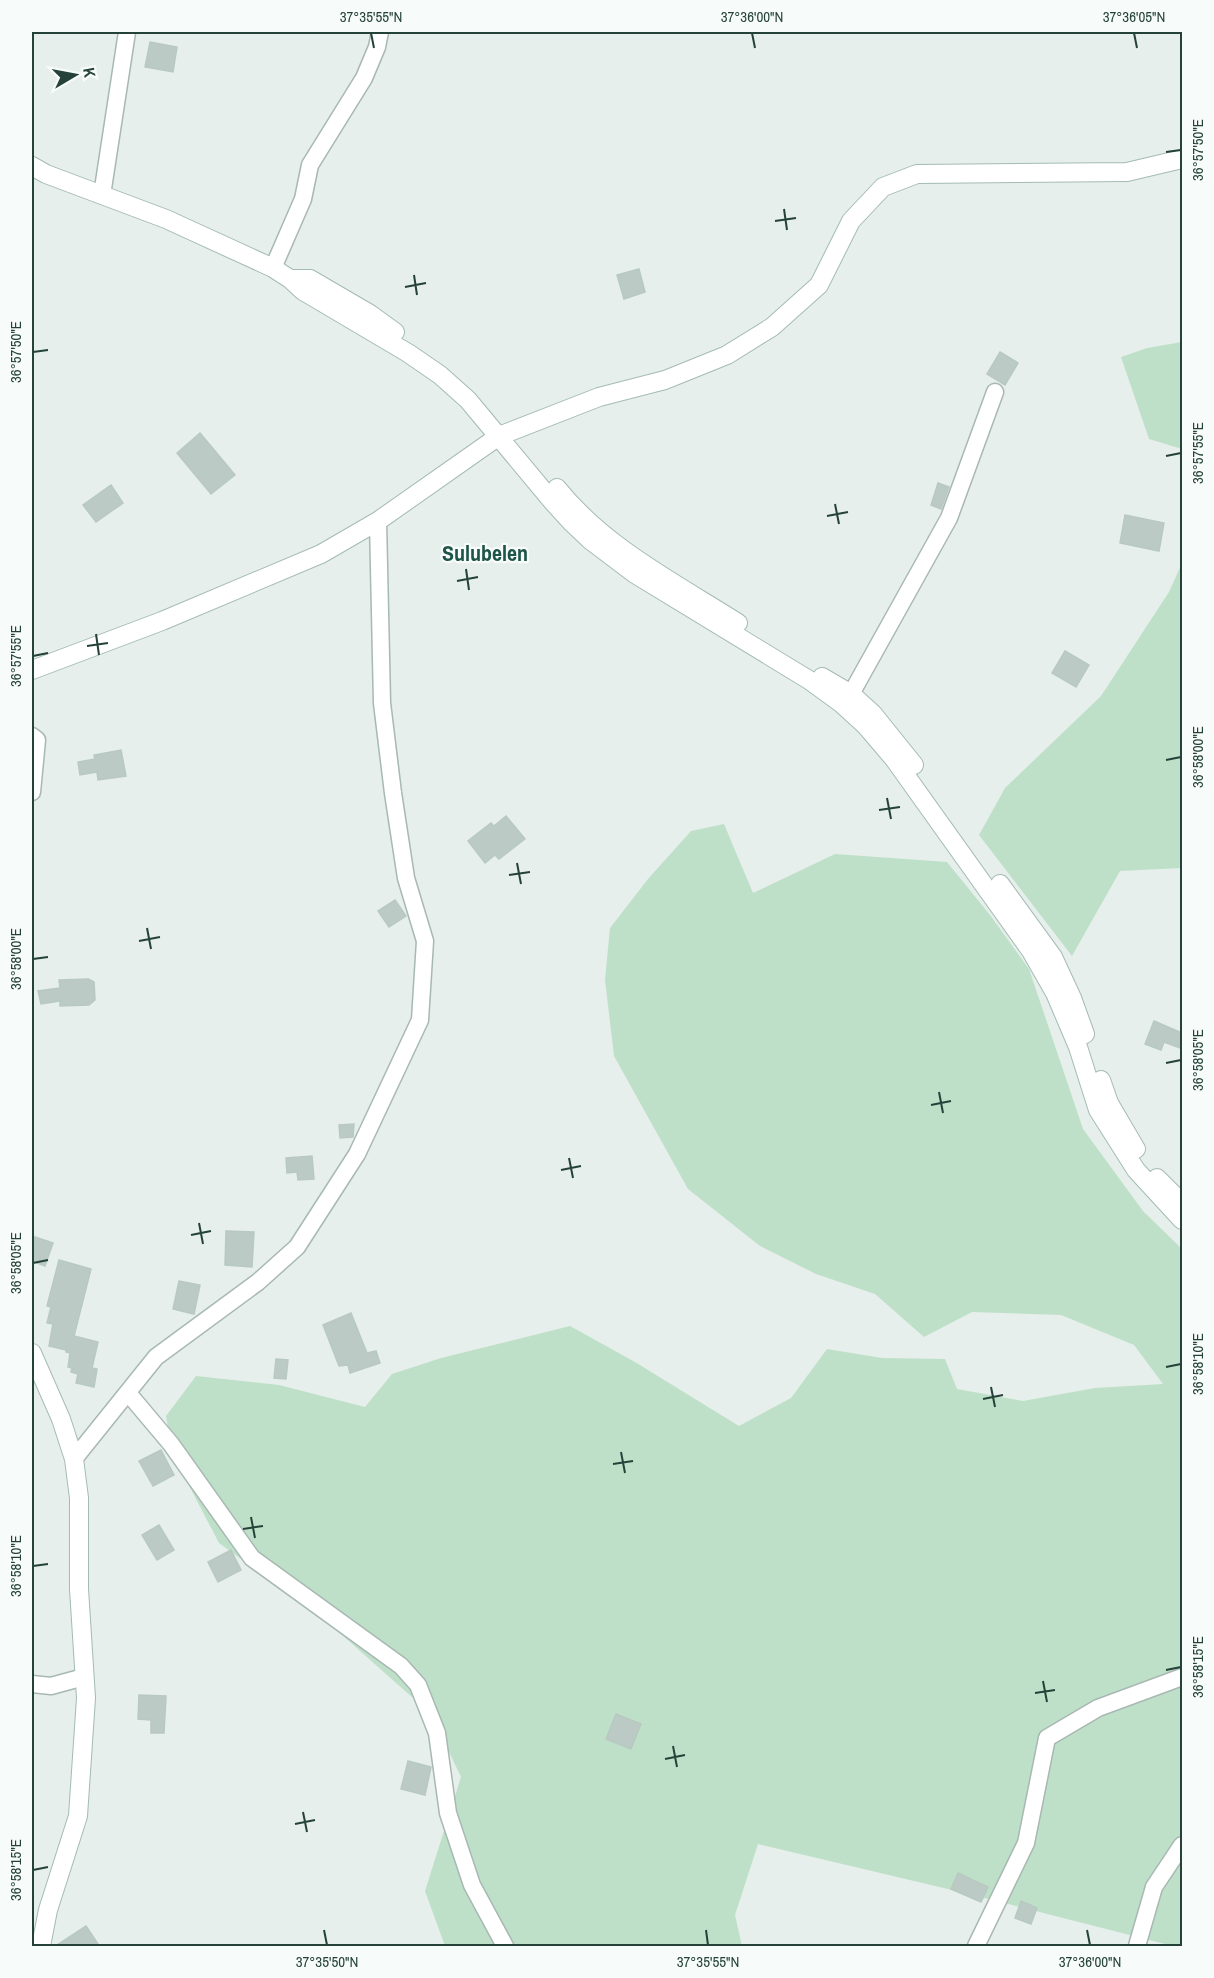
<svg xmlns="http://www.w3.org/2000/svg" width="1214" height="1978" viewBox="0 0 1214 1978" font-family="'Archivo Narrow',sans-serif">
<rect width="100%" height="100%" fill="#e6efeb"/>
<path fill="#bfe0c8" d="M1182,342V449L1149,439L1121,357L1147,348Z
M1182,563V868L1120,871L1072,956L979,835L1005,788L1101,696L1169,592Z
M724,824L753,893L835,854L947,862L990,915L1029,969L1083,1129L1143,1211L1182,1249V1946H1165V1944L969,1894L758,1844L735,1915L742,1946H445L425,1891L461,1777L431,1714L323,1618L219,1543L173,1455L166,1416L196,1376L279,1385L365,1407L392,1374L441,1358L570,1326L635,1362L739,1426L791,1398L827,1349L882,1358L945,1359L957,1389L1023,1401L1095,1388L1163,1384L1134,1345L1061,1315L972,1312L924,1337L875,1294L816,1274L760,1246L688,1189L614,1056L605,980L610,928L648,879L691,831Z"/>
<path fill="#bbcac4" stroke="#b8c9c2" stroke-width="1.5" d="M150,42L177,47L173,72L145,67Z
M639,269L645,292L624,299L617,275Z
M1000,352L1018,363L1005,385L987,374Z
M200,433L235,475L211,494L177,453Z
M938,483L949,487L941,509L931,505Z
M111,485L123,503L96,522L83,505Z
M1125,515L1164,523L1159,551L1120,543Z
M1065,651L1089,665L1076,687L1052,673Z
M121,750L126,776L98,780L97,772L80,775L78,762L95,759L94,755Z
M506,816L525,839L499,859L495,855L485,863L468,841L491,823L494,826Z
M395,900L406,916L389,927L378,911Z
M88,979L94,982L95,1000L89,1005L60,1006V1001L41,1004L38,991L60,988L59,980Z
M1154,1021L1182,1033L1180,1048L1164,1042L1161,1050L1145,1044Z
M354,1124L353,1137L340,1138L339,1125Z
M312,1156L314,1179L298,1180L297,1172L287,1173L286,1158Z
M226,1231L254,1232L252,1267L225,1265Z
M32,1236L53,1243L45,1266L32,1261Z
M59,1260L91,1269L74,1336L98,1342L92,1368L97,1369L94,1387L76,1383L78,1374L71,1372L72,1368L68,1367L70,1353L66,1352V1350L49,1346L53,1324L47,1323L51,1307L47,1306Z
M179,1281L200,1285L194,1314L173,1309Z
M351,1313L367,1353L376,1351L380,1363L350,1373L348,1365L339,1366L323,1325Z
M276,1359L288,1360L286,1379L274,1378Z
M161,1450L174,1475L153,1486L139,1461Z
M159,1525L174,1550L157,1560L142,1535Z
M231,1550L241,1570L218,1582L208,1562Z
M139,1695L166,1696L164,1733H151V1720L138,1719Z
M616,1714L641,1724L631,1749L606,1739Z
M408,1761L431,1767L425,1795L401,1789Z
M958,1873L988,1887L981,1902L951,1889Z
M1021,1901L1037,1908L1031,1924L1015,1918Z
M86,1926L100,1947H54Z"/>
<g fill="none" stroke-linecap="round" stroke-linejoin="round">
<g stroke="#a8b8b2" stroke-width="19">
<path id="street" d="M102,195L127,32
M273,268L303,199L310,165L364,78L377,47L380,32
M851,694L949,518L995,392
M32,736L37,740L32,792
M128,1393L171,1444L252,1558L401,1666L418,1685L437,1733L448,1813L472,1885L505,1946
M74,1459L156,1357L258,1282L297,1247L357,1154L420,1020L425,941L406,878L393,793L382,703L378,521
M32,1684L51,1686L84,1677
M976,1946L1026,1843L1047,1738L1098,1708L1182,1677
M1137,1946L1154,1887L1182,1845"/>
</g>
<g stroke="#a4bbb3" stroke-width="20">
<path id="secondary" d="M32,166L46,174L166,219L273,268L290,279L303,291L408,353L440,375L468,400L552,501L571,522L590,540L635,574L809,680L842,704L865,725L894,759L1031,951L1055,993L1078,1047L1098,1110L1136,1170L1182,1220
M290,279H310L370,314L395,332
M557,488C604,547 675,583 738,623
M32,670L162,621L321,554L378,521L499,436L599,397L665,380L727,355L772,327L819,285L851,221L883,187L917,174L1127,172L1182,159
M822,677L851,694L873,714L914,765
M1000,884L1053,957L1072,998L1085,1034
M1101,1080L1109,1103L1136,1149
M1157,1178L1182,1203
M32,1353L61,1419L74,1459L79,1498V1589L86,1698L78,1816L48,1910L41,1946"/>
</g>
<use href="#street" stroke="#fff" stroke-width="16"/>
<use href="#secondary" stroke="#fff" stroke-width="18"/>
</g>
<path fill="none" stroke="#24423a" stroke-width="2" d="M371,33L374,48M752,33L755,48M1134,33L1137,48M1166,152L1181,150M784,209L787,230M775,221L796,218M414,275L417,295M405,287L426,283M33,352L48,350M1166,456L1181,453M835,504L839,524M827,516L848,512M466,569L469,590M457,581L478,577M96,634L99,655M87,646L108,643M33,656L48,653M1166,760L1181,757M887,798L891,819M879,810L900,807M517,863L521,884M509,875L530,872M147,928L151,949M139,941L160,937M33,959L48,957M1166,1063L1181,1060M939,1092L943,1113M931,1105L951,1101M569,1158L573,1178M561,1170L581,1166M199,1223L203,1244M191,1235L211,1231M33,1263L48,1260M1166,1367L1181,1364M991,1387L995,1407M983,1399L1003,1395M621,1452L625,1473M613,1464L633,1461M251,1517L255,1538M243,1529L263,1526M33,1566L48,1564M1166,1670L1181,1667M1043,1681L1047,1702M1035,1693L1055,1690M673,1746L677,1767M665,1759L685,1755M303,1812L307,1832M295,1824L315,1820M33,1870L48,1867M324,1930L327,1945M706,1930L708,1945M1087,1930L1090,1945"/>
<g text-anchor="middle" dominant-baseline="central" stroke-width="4.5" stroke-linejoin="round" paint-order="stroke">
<g font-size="22" font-weight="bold" fill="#1f5548" stroke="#f7fbf9">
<text x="485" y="553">Sulubelen</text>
</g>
</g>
<rect width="1214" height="1978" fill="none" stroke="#f7fbf9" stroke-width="66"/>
<g transform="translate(75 75) rotate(80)" stroke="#f7fbf9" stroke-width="4.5" paint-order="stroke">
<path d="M0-4.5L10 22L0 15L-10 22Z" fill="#24423a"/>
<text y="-9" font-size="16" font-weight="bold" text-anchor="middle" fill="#24423a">K</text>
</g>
<rect x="33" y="33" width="1148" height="1912" fill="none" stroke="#24423a" stroke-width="2"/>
<g font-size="15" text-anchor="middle" fill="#24423a">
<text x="371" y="22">37°35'55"N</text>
<text x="752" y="22">37°36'00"N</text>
<text x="1134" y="22">37°36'05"N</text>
<text transform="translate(1198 150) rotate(-90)" y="5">36°57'50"E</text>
<text transform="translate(16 352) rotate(-90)" y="5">36°57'50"E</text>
<text transform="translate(1198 453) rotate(-90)" y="5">36°57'55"E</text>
<text transform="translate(16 656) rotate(-90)" y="5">36°57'55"E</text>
<text transform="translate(1198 757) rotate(-90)" y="5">36°58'00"E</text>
<text transform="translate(16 959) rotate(-90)" y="5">36°58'00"E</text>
<text transform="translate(1198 1060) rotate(-90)" y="5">36°58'05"E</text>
<text transform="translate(16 1263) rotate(-90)" y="5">36°58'05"E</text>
<text transform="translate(1198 1364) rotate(-90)" y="5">36°58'10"E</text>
<text transform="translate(16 1566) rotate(-90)" y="5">36°58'10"E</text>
<text transform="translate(1198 1667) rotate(-90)" y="5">36°58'15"E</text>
<text transform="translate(16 1870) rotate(-90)" y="5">36°58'15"E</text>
<text x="327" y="1967">37°35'50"N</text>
<text x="708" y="1967">37°35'55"N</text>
<text x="1090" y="1967">37°36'00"N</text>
</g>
</svg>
